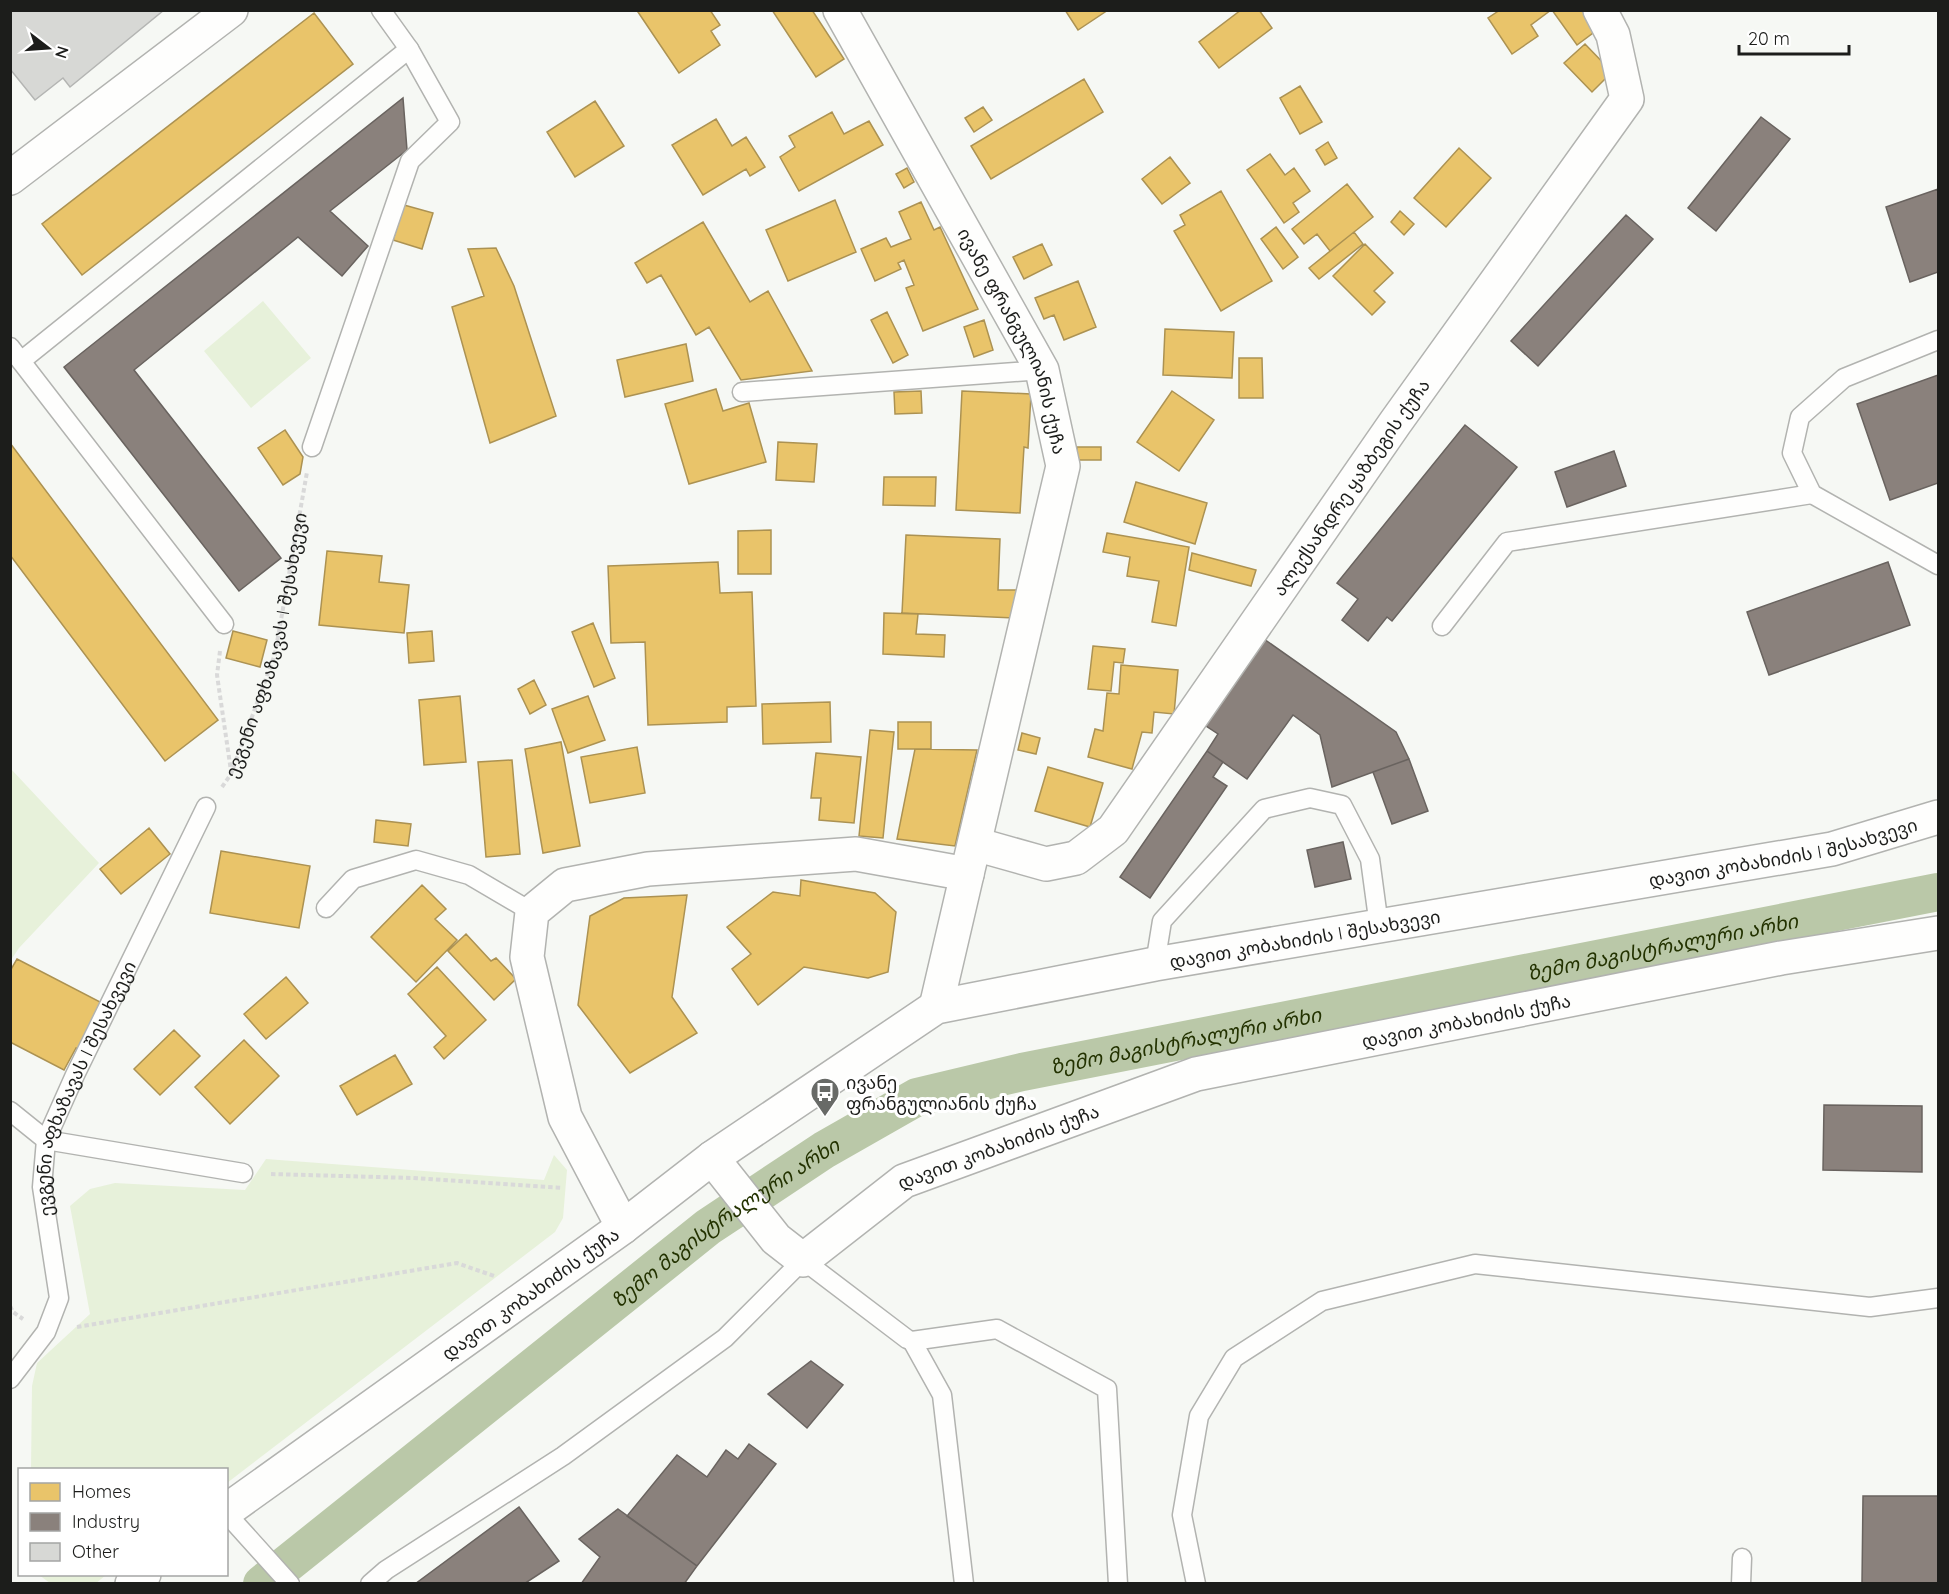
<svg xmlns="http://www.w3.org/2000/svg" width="1949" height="1594" viewBox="0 0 1949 1594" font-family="Quicksand,'Noto Sans Georgian',sans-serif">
<rect width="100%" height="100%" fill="#f6f8f4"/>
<path fill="#e7f1da" d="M263,301L311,358L251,408L204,351Z
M11,769L99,863L19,948L11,960Z
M554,1155L567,1170L563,1218L555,1232L227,1483L226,1470L31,1469L32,1386L37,1363L90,1314L70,1206L90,1189L115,1183L245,1190L266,1159L544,1180Z
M39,1575H38H106L95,1584L50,1583Z"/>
<path fill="#e9c46a" stroke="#ac9252" stroke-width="1.5" d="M640,10H710L720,25L711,31L720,45L679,73L638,12Z
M772,10H812L844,59L816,77Z
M1065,10H1108L1078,30Z
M1241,10H1259L1272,28L1219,68L1199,42Z
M1500,10H1551L1531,25L1538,36L1512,54L1488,18Z
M1552,10H1582L1597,30L1577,45Z
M314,13L353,64L82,275L42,224Z
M1585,44L1612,72L1592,92L1564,63Z
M1084,79L1103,112L991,179L971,146Z
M1300,86L1322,122L1300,134L1280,98Z
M595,101L624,146L575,177L547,132Z
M983,107L992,120L974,132L965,118Z
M832,112L844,134L869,121L883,145L799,191L780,157L795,147L789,136Z
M716,119L732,146L746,137L765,167L750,176L746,169L703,195L672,145Z
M1328,142L1337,158L1325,165L1316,150Z
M1459,148L1491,178L1446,227L1414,198Z
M1270,154L1285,175L1294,168L1310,191L1293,203L1299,212L1284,223L1247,170Z
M1170,157L1190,183L1162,204L1142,179Z
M907,168L914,182L904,188L896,174Z
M1347,184L1373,217L1330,251L1317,234L1304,244L1292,229Z
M1221,191L1272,281L1221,311L1174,231L1185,225L1180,215Z
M835,200L856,252L788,281L766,230Z
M921,202L934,230L940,227L978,309L923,331L906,288L914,285L904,260L898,263L901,269L875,281L861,249L886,238L891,247L911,239L899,212Z
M404,205L433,213L422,249L393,240Z
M1400,211L1414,224L1404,235L1391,222Z
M703,222L750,302L768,291L812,371L741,380L709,327L696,335L661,275L647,283L635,263Z
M1276,227L1298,257L1283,269L1261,239Z
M1354,232L1363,244L1319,279L1309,268Z
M1042,244L1052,265L1024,279L1013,257Z
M1365,244L1393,273L1374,291L1385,302L1372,315L1333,276Z
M496,248L514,286L556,416L490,443L452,307L484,296L468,249Z
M1078,281L1096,327L1064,340L1054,315L1044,319L1035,298Z
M887,312L908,355L893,363L871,320Z
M984,320L993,350L974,357L964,327Z
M1165,329L1234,332L1232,378L1163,375Z
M686,344L693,381L625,397L617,360Z
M1239,358H1262L1263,398H1239Z
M716,389L723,411L749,403L766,462L689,484L665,404Z
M921,391L922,413L895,414L894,392Z
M962,391L1031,394L1028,448L1024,447L1020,513L956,510Z
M1172,391L1214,420L1179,471L1137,442Z
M285,430L303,457L300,474L283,485L258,448Z
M778,442L817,444L814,482L776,480Z
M10,443L218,720L165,761L10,555Z
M1077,447H1101V460H1077Z
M884,477H936L935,506L883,505Z
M1136,482L1207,503L1195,544L1124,522Z
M771,530V574H738V531Z
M1107,533L1189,547L1176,626L1152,622L1159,581L1127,576L1130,557L1103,552Z
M906,535L1000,539L998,590H1022L1014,618L902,613Z
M327,551L382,556L379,582L409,585L404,633L319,625Z
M1192,553L1256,570L1251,586L1189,570Z
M718,562L720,593L752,592L756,706L727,707V722L648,725L645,642L611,643L608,566Z
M884,613L918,614L916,634L945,635L944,657L883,654Z
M593,623L615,678L594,687L572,632Z
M233,631L267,640L260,667L226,658Z
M432,631L434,661L409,663L407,633Z
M1093,646L1125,649L1123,663L1114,662L1111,691L1088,689Z
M1121,665L1178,670L1174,714L1154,712L1152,733L1142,732L1132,769L1088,757L1095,729L1103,731L1107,693L1119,694Z
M534,680L546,705L530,714L518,689Z
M460,696L466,762L424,765L419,700Z
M588,696L605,740L568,753L552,709Z
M830,702L831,742L763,744L762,704Z
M898,722H931V749H898Z
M870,730L894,732L883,838L859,836Z
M1022,733L1040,738L1036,754L1018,750Z
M561,742L580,846L543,853L525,749Z
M637,747L645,793L590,803L581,757Z
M915,749L977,750L955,846L897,839Z
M816,753L861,757L854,823L819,820L821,798H811Z
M512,760L520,854L486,857L478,762Z
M1048,767L1103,783L1090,827L1035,811Z
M376,820L411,824L408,846L374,842Z
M149,828L170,854L121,894L100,869Z
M221,851L310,866L299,928L210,913Z
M801,880L875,893L896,912L888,972L868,978L804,967L758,1005L732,969L751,954L727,927L773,892L800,896Z
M422,885L446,909L435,919L457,940L416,982L371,937Z
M687,895L672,997L697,1033L630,1073L578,1005L590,916L624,898Z
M466,934L491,961L496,958L516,979L494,1000L448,951Z
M17,959L104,1004L80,1050L76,1048L64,1070L10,1042V971Z
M437,967L486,1020L444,1059L434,1047L446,1036L408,994Z
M286,977L308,1003L266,1039L244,1014Z
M174,1030L200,1056L160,1095L134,1069Z
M244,1040L279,1076L230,1124L195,1087Z
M395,1055L412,1084L357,1115L340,1086Z"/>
<path fill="#8a817c" stroke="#69635f" stroke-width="1.5" d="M403,98L407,150L330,211L368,246L342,276L298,237L134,370L281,558L239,591L64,367Z
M1761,117L1790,139L1716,231L1688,208Z
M1938,189V272L1910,282L1886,207Z
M1626,215L1653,239L1538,366L1511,341Z
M1938,375V483L1890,500L1857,404Z
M1465,425L1517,467L1392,621L1387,617L1368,641L1342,620L1358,599L1337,583Z
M1614,451L1626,486L1567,507L1555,472Z
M1888,562L1910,625L1769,675L1747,612Z
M1264,639L1396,732L1409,759L1332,787L1320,735L1293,715L1247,779L1207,751L1218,734L1203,724Z
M1207,751L1223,762L1213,777L1227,786L1150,898L1120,877Z
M1409,759L1428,811L1392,824L1373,772Z
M1343,842L1351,879L1315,887L1307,850Z
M1824,1105L1922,1106V1172L1823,1170Z
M811,1361L843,1385L807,1428L768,1394Z
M749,1444L776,1464L697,1566L627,1516L677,1455L707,1477L726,1450L738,1459Z
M1863,1496H1938V1584H1862Z
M519,1507L559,1561L524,1584H415Z
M618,1509L697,1566L684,1584H581L600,1557L579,1539Z"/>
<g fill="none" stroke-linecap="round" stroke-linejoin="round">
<path stroke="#bac8a8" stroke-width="38" id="s1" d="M262,1584L708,1227L824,1150L917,1097L1022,1072L1938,892"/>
</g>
<path fill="#d7d8d5" stroke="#b4b5b3" stroke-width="1.5" d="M10,10H164L70,87L63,78L35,100L10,69Z"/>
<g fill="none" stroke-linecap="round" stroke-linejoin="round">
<g stroke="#b2b3b0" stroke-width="21">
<g id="service">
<path d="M1938,340L1844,378L1800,417L1792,453L1812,494L1938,565"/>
<path d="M10,347L224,624"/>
<path d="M21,361L409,49"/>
<path d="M742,392L1042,370"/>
<path d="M312,447L410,161L450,122L409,49L381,10"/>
<path d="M1442,626L1507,542L1812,494"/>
<path d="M326,908L353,879L416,860L469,875L532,912"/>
<path d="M1155,964L1162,921L1264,809L1310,798L1342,805L1370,859L1379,926"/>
<path d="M10,1111L46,1140L243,1173"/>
<path d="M912,1341L942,1395L964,1584"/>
<path id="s3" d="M10,1379L46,1332L59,1298L42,1187L46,1140L75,1075L206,807"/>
<path d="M226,1513L290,1584"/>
<path d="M370,1584L386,1570L563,1456L725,1338L803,1260L907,1339L912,1341L997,1329L1107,1389L1118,1584"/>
<path d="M1196,1584L1182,1515L1199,1416L1234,1358L1322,1301L1475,1264L1870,1307L1938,1298"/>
<path d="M1741,1584L1742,1558"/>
</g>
</g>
<g stroke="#b2b3b0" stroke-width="36">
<g id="minor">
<path id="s4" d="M840,10L1042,370L1063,466L967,874"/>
<path d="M10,178L231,10"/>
<path id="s5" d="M975,844L1046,864L1076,858L1113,830L1395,423L1627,99L1613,35L1600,10"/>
<path id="s6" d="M712,1158L776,1239L803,1260L904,1181L1196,1074L1781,958L1938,933"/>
<path d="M623,1227L565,1117L527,957L532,912L565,885L648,869L856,854L967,874L936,1007"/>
</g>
</g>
<g stroke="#b2b3b0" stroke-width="36">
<g id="tertiary">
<path id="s7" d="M226,1511L623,1227L712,1158L936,1007L1155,964L1832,849L1938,817"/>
<path d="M132,1584L144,1574"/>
</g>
</g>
<g stroke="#d9d9d9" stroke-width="4" stroke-dasharray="4.5 3" stroke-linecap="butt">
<path d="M220,651L217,675L231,771"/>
<path id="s2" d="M222,787L231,774L275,654L307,472"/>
<path d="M271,1174L413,1178L563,1188"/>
<path d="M10,1306L13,1312L23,1319"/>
<path d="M77,1327L457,1263L494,1276"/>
</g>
<use href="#service" stroke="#fefefd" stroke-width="18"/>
<use href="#minor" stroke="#fefefd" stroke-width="33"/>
<use href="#tertiary" stroke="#fefefd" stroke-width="33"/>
</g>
<defs>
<g id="bus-pin" transform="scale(1.5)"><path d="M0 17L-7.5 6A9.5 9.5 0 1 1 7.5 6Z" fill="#686a67" stroke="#fff"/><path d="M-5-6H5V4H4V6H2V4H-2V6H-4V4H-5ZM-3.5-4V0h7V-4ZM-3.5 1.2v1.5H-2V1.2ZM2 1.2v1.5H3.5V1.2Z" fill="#fff"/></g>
</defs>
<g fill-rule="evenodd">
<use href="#bus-pin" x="825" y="1092"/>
</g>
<g text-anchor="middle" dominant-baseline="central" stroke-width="6" stroke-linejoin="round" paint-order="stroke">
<g font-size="18" fill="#1c1d1b" stroke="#fff">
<text stroke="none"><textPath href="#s4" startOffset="375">ივანე ფრანგულიანის ქუჩა</textPath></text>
<text stroke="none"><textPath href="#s5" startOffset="568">ალექსანდრე ყაზბეგის ქუჩა</textPath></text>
<text stroke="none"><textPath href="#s2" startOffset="150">ევგენი აფხაზავას I შესახვევი</textPath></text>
<text stroke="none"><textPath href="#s7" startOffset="1732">დავით კობახიძის I შესახვევი</textPath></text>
<text stroke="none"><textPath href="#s7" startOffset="1246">დავით კობახიძის I შესახვევი</textPath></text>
<text stroke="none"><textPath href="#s6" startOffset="852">დავით კობახიძის ქუჩა</textPath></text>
<text stroke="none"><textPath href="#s3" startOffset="315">ევგენი აფხაზავას I შესახვევი</textPath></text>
<text stroke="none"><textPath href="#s6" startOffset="366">დავით კობახიძის ქუჩა</textPath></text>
<text stroke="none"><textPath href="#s7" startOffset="374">დავით კობახიძის ქუჩა</textPath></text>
</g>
<g font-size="18" fill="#1c1d1b" stroke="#fff" text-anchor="start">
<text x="846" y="1082">ივანე<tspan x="846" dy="21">ფრანგულიანის ქუჩა</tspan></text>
</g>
<g font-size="20" font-style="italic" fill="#233200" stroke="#fff">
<text stroke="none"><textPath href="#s1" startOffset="1578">ზემო მაგისტრალური არხი</textPath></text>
<text stroke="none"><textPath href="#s1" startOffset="1092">ზემო მაგისტრალური არხი</textPath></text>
<text stroke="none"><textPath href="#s1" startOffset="588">ზემო მაგისტრალური არხი</textPath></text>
</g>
</g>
<rect width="1949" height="1594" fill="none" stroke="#1c1d1b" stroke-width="24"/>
<rect x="18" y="1468" width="210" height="108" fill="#ffffff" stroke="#a4a5a4" stroke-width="1.5"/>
<rect x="30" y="1483" width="30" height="18" fill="#e9c46a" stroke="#a4a5a4" stroke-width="1.5"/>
<text x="72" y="1498" font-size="18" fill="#1c1d1b">Homes</text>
<rect x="30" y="1513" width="30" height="18" fill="#8a817c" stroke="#a4a5a4" stroke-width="1.5"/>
<text x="72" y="1528" font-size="18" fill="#1c1d1b">Industry</text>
<rect x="30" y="1543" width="30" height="18" fill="#d7d8d5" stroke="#a4a5a4" stroke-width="1.5"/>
<text x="72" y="1558" font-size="18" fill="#1c1d1b">Other</text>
<g transform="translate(48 48) rotate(107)" stroke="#ffffff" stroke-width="4.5" paint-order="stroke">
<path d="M0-4.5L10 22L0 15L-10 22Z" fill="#1c1d1b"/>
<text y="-9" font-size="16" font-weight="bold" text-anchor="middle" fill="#1c1d1b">N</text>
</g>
<path d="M1739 45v9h110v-9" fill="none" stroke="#1c1d1b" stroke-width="3"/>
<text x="1748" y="45" font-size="18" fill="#1c1d1b" stroke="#ffffff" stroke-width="4.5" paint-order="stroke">20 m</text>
</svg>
